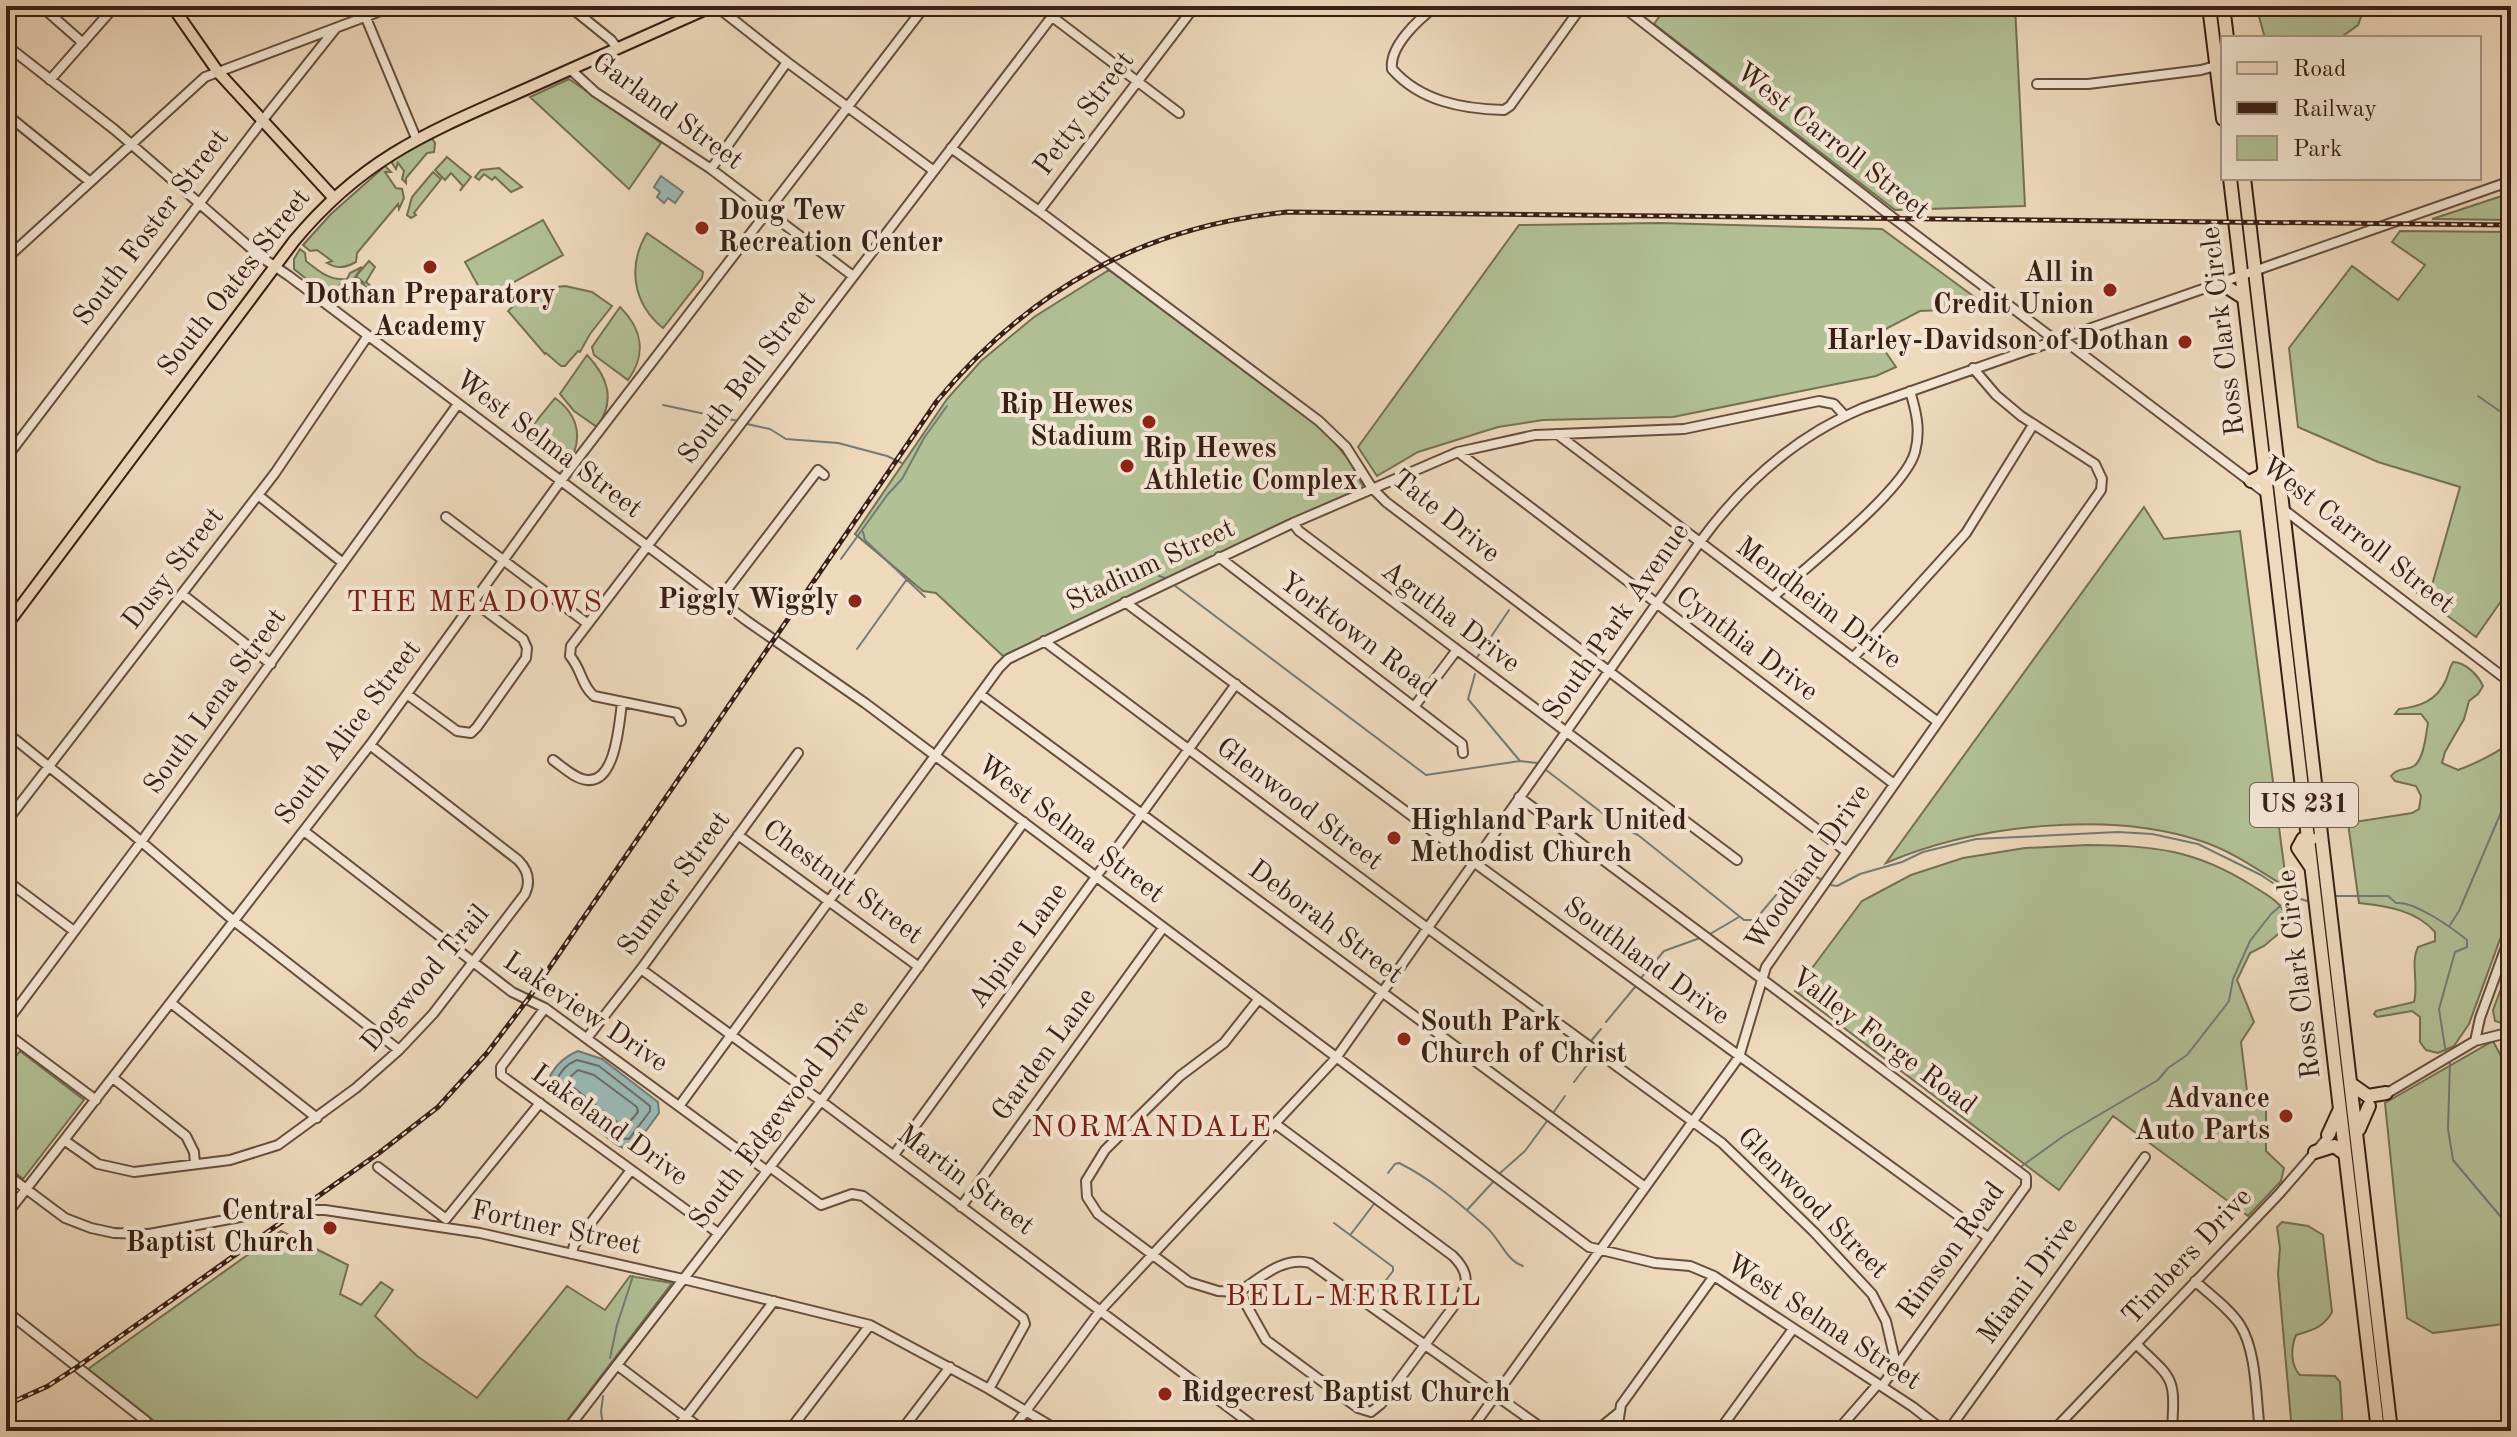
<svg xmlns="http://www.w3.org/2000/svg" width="2517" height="1437" viewBox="0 0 2517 1437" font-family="'Old Standard TT',serif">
<rect width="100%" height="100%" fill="#eed9bd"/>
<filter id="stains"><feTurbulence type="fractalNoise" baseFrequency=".0025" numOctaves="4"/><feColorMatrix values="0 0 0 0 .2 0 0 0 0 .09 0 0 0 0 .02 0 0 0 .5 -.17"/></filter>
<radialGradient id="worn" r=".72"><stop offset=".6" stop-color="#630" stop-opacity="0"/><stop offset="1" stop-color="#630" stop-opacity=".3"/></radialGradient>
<path fill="#b2c096" stroke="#767055" stroke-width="2" d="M1667,6H2015L2025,206L1895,210L1654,24Z
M2256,6H2365L2358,25L2340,38H2265Z
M569,79L661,143L629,189L530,97Z
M431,137L435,143L434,152L427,153L406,178V183L402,179L404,171L398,163L396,169L392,163L393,158Z
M447,157L471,177L460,191L463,186L451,173L445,180L435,170Z
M385,166L391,172H385L396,188L402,189L404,198L399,209L398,204L357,253L356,262C345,268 337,269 327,263L332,261L317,250L310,251L303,245L331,214Z
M499,168L522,187L511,192L495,177L492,180L484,174L479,180L475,177L481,170Z
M433,172L441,179L414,213L416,215L411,218L407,215L412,197Z
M2511,193V220L2432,219Z
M543,220L563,255L485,298L465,262Z
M1659,223L1882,229L1980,301L1963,309L1920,311L1874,335L1896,367L1876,376L1673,417L1543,420L1498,427L1418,452L1377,476L1358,447L1519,225Z
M2400,231L2511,232V587L2476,637L2393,575L2399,572L2432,585L2460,487L2378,462L2298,427L2289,348L2352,266L2398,300L2425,265L2392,242Z
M647,233L703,272L702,278L663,328C633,304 627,266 647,233Z
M300,249L305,253L306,261C319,271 329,281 347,279L350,273L362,267L355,277L365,284L356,276L369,261L375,267L366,282L373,288L372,291L357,280L354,283L343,281L330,298L294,269V259Z
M1109,270L1326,432L1349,460L1364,488L1004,657L936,593L923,591L855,534L947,399L981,361L1034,317Z
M565,286L592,292L612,306L590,334L580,352L578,351L565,366H561L546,353L545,354L508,311C524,295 542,288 565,286Z
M620,307C642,329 647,354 628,380L594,355L592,347Z
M587,355C608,377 616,400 597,427L574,411L560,394Z
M555,398C580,416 584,442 566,467L526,439L525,435Z
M2144,507L2164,539L2240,531L2287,888C2260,871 2232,851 2201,841C2108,810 1975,825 1886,863Z
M2453,662C2465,662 2478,675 2483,686L2478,694L2469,701L2464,719L2445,752L2442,763L2458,770C2472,765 2502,751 2511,741V909L2469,1024L2454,1046L2438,1053L2426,1050L2420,1042V1017L2412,1011L2377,1017L2374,1014L2376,1011L2414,1002C2419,983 2410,963 2418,947L2435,941V932C2416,910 2386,906 2359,903L2348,823L2412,813L2419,809L2421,796L2416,786L2395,781L2391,776C2398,767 2406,771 2414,766C2424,759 2426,734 2428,723L2421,714H2395L2399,709C2419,707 2437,701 2446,680C2449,673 2449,668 2453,662Z
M2088,845C2155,846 2194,849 2253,886C2273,899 2281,901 2290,924L2264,946L2250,953L2237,980L2254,1022L2241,1042L2248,1099L2266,1100V1151L2284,1168L2281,1181L2248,1216L2113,1116L2059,1190L1795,991L1862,901L1911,875L1963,858L2025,848Z
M2511,962V1026L2495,1021L2493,1010Z
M2493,1041L2511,1075V1323L2433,1333L2407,1318L2385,1103Z
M20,1051L84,1100L23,1179L6,1165V1069Z
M2282,1222L2308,1226L2323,1235L2332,1312C2324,1327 2313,1330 2296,1335C2291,1347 2290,1365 2300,1375L2335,1376L2340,1382L2343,1431H2292L2278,1274L2280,1248L2277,1227Z
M281,1231L348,1265L340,1294L361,1305L381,1282L393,1290L375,1316L417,1356L477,1398L567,1286L605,1310L630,1276L672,1283L559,1431H167L88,1369Z"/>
<path fill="#9ab9b6" stroke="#737b75" stroke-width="2" d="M661,176L683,192L675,203L668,198L664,203L657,197L660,192L654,187Z
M578,1051L602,1059L658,1102L659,1113L634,1147L627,1150L617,1145L552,1094L547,1082C554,1067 562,1058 578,1051Z"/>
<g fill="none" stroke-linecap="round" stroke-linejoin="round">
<path stroke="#6a6c65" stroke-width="2" d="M577,1060L599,1066L650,1106V1111L629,1139L621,1138L559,1088L556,1082C560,1071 567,1064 577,1060Z
M578,1070L594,1075L637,1107L638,1112L627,1125L622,1126L569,1084L568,1079Z"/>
<path stroke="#737b75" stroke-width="2" d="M2319,9L2324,6
M2478,396L2511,419
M663,405L738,421
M747,424L770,429L786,439L838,443L887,456L902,463
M863,532L865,540L925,597
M841,559L888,494L902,479L924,438L947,406
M1159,576L1165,578
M1174,585L1426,775L1520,761L1537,763
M857,649L907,579
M1476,659L1509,610
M1475,674L1468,699L1520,761
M1546,770L1618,825L1638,835L1744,920H1755L1797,870L1802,869L1822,880
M1830,885L1837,886L1860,874L1902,862L1923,852L1976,839L2118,832L2152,834L2198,844L2261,875L2292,896L2307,901
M2336,896H2388L2396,903C2415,901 2452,928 2467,940V947L2455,952L2439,1009L2446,1054
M2450,925L2459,911L2502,810L2511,796
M1710,934L1739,917
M1641,978L1664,951L1700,938
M1606,1022L1635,987
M1591,1041L1601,1029
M2450,1061L2448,1129L2453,1160L2511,1229
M1574,1082L1587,1065L1590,1052
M1553,1113L1565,1096
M2022,1166L2065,1135L2158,1080L2168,1068L2187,1055L2223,1009L2229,1001L2233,979L2250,941L2271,914L2292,896
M1388,1173L1395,1164L1399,1163C1430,1178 1459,1203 1485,1226C1500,1238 1505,1260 1523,1266
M1499,1174L1525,1151L1547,1121
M1467,1210L1493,1182
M1334,1223L1393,1267V1271L1370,1301
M1351,1234L1374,1204
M610,1358L617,1325L633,1276
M603,1396L601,1412L604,1431"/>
<g stroke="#664e3e" stroke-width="12">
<path id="minor" d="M41,6L83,43
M361,6L416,138
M569,6L611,40L617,48
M716,6L787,62L934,171
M1038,6L1179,113
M1436,6C1419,19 1389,46 1392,69C1420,101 1462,109 1504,110L1510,106L1582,6
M1622,6L1892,217L2055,340
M6,45L115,130L261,257L289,276L747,621L865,703L1589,1247L1655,1263L1690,1266L1714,1276L1913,1407L1944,1431
M570,69L595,92L711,169L853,276
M50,80L115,6
M2037,84H2088L2201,70L2223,64
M6,114L89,181
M951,148L1039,211L1319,421L1346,447L1372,488L1386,502L1847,852
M711,169L787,62
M1039,211L1195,6
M6,259L205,77L394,6
M2061,338L2267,494
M1557,434L1938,722
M1458,452L1894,784
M6,458L262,121L336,28
M258,495L343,563
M2283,509L2511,683
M446,517L588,624
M1293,523L1299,531L1737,860
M1219,557L1462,744L1463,753
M182,594L271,664
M1773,597C1806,567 1905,490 1915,452C1921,430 1916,411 1910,391
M719,600L818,470L824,475
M1125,602L1479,866L1989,1238
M1044,641L1422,924L1722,1143L1814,1232L1872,1294L1886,1321L1895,1360L1899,1364
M1853,658L1966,533L2033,425
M980,694L1645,1187
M408,695L457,731L471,733L477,727L526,658L527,648L523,639L474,602
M1414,707L1456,651
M681,721L677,713L594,696C581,685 582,670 570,656L571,646L1060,6
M6,732L130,832L234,921L399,1050
M553,760C563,767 575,779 587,780C616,783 619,723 622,703
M1519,797L2026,1177V1186L1882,1386
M6,822L275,473L367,337
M304,831L512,992L545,1008L767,1171
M738,835L919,967
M6,880L74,931
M641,969L821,1101L1260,1431
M171,1003L317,1118
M545,1008L501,1067V1075L718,1233
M6,1023L141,842L458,404
M6,1033L96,1100
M587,1038L641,969L798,753
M2475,1041L2480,1018L2511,933
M113,1078L186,1136L194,1152L195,1164
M2384,1095L2475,1041L2511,1032
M680,1105L999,668L1008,659L1293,523L1458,452L1535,435L1684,429L1819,401L1834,404L1845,416
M64,1140L98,1164L134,1172L230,1160L278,1145L356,1088L399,1050L433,1014L525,894C531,881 528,870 518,860L370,745
M894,1155L1236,684
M378,1167L446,1219
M770,1167L821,1205L852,1194L863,1196L1023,1318L1025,1324L989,1389
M6,1174L65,1218L91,1228L114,1233L149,1234L279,1210H325L480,1233L683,1279L870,1325L989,1389L1059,1431
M961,1207L1163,928
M6,1215L370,745L560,482L925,6
M446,1219L540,1103
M572,1254L574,1245L631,1170
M2195,1281C2210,1295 2230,1309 2240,1325C2257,1351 2256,1401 2260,1431
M1239,1292L1266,1340L1358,1408L1371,1412L1381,1404L1459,1299C1470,1282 1467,1270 1453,1256L1277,1125
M1239,1292L1218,1291L1189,1282L1098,1214L1087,1197L1086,1181L1105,1150L1180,1076L1224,1043L1258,1000
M1239,1292C1260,1278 1283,1256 1310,1263L1546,1431
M6,1311L146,1421L138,1431
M2136,1344C2175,1381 2175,1377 2172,1431
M617,1365L704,1431
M566,1431L821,1101L1024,822
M675,1431L774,1301
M789,1431L870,1325
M901,1431L950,1367
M1011,1431L1100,1311L1336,1058L1700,542C1743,483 1796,436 1863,408L2511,181
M1470,1431L1739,1057L1766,967L2101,490L2102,479L2095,464L2021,416L1996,395L1973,368
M1596,1431L1617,1414
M1617,1431L1621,1405L1714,1276
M1719,1431L1793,1329
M1837,1431L1878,1384
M1948,1431L2145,1157
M2053,1431L2279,1194L2331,1134"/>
</g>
<g stroke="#391f14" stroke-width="14">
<path id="major" d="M172,6L218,72L333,197
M6,626L294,241C366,154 434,130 533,86C593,59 653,33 713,6"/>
</g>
<g stroke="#391f14" stroke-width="16">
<path id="highway" d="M2209,6L2223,119
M2223,6L2227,38
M2230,178L2378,1431
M2244,178L2391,1431
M2219,282L2244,298
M2251,481L2261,476L2264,471
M2311,867L2298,848L2303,839H2311
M2351,1084L2368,1096L2386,1093
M2359,1129L2369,1106
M2328,1135L2339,1111
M2315,1152L2334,1146L2345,1154"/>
</g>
<use href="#minor" stroke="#f4e6d4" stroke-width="8"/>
<use href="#major" stroke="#eed9bd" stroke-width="10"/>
<use href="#highway" stroke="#eed9bd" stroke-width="12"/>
<g stroke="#391f14" stroke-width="5">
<path id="rail" d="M6,1405L48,1386L77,1367L379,1153L438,1107L487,1053L528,999L937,401C1029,290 1142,227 1287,212L2511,225"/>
</g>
<use href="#rail" stroke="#f4e6d4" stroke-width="2" stroke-dasharray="6" stroke-linecap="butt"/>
</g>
<g fill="#8f2418" stroke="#f4e6d4" stroke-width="3">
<circle cx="702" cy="228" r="8"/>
<circle cx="430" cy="267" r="8"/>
<circle cx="2110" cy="290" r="8"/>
<circle cx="2185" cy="342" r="8"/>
<circle cx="1149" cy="422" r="8"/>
<circle cx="1127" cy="466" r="8"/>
<circle cx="855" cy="601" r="8"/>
<circle cx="1394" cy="838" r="8"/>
<circle cx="1404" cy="1039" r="8"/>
<circle cx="2286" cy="1116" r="8"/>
<circle cx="330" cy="1228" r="8"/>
<circle cx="1165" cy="1394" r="8"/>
</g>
<g text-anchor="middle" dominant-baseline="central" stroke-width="8" stroke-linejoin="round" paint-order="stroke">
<rect fill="#f4e6d4" stroke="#715b4e" stroke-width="2" x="2250" y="783" width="108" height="44" rx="6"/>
<g font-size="26" font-weight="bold" fill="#391f14">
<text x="2304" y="805">US 231</text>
</g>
<g font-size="28" fill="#391f14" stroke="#f4e6d4">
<text transform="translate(667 112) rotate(36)">Garland Street</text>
<text transform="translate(1085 114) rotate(-53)">Petty Street</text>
<text transform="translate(1832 142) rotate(38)">West Carroll Street</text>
<text transform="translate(152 228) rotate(-53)">South Foster Street</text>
<text transform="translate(235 283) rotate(-52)">South Oates Street</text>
<text transform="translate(2224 331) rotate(-97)">Ross Clark Circle</text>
<text transform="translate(748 378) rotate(-53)">South Bell Street</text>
<text transform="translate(548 445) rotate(37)">West Selma Street</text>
<text transform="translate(1445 517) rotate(39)">Tate Drive</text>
<text transform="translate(2357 536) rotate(38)">West Carroll Street</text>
<text transform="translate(1151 566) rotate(-25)">Stadium Street</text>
<text transform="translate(174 569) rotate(-52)">Dusy Street</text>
<text transform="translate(1818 604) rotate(37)">Mendheim Drive</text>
<text transform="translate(1450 618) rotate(37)">Agutha Drive</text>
<text transform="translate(1617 622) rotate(-55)">South Park Avenue</text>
<text transform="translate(1357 636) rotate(37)">Yorktown Road</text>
<text transform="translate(1746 645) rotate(37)">Cynthia Drive</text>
<text transform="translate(216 702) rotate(-54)">South Lena Street</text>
<text transform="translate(349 733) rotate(-53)">South Alice Street</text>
<text transform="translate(1299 805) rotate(37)">Glenwood Street</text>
<text transform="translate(1070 830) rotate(37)">West Selma Street</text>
<text transform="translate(1809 868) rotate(-55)">Woodland Drive</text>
<text transform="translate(842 883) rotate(36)">Chestnut Street</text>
<text transform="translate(675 884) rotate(-54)">Sumter Street</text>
<text transform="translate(1325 923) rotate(37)">Deborah Street</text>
<text transform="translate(1019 946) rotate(-54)">Alpine Lane</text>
<text transform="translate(1646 962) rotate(36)">Southland Drive</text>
<text transform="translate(2300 974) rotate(-97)">Ross Clark Circle</text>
<text transform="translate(426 979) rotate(-50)">Dogwood Trail</text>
<text transform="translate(585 1013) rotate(34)">Lakeview Drive</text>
<text transform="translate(1883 1042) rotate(37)">Valley Forge Road</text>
<text transform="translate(1045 1055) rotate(-54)">Garden Lane</text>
<text transform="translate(780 1115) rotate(-53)">South Edgewood Drive</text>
<text transform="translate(609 1126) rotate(36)">Lakeland Drive</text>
<text transform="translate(965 1181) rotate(37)">Martin Street</text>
<text transform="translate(1812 1204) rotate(45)">Glenwood Street</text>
<text transform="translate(556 1229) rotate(12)">Fortner Street</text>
<text transform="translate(1952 1251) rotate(-54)">Rimson Road</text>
<text transform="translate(2188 1257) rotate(-47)">Timbers Drive</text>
<text transform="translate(2029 1281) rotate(-54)">Miami Drive</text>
<text transform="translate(1823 1323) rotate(33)">West Selma Street</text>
</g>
<g font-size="28" font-weight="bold" fill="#391f14" stroke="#f4e6d4" text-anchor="end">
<text x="718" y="212" text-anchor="start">Doug Tew<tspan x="718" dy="32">Recreation Center</tspan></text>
<text x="2094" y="274">All in<tspan x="2094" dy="32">Credit Union</tspan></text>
<text x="430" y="296" text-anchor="middle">Dothan Preparatory<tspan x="430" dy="32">Academy</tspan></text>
<text x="2169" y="342">Harley-Davidson of Dothan</text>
<text x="1133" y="406">Rip Hewes<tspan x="1133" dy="32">Stadium</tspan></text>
<text x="1143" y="450" text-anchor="start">Rip Hewes<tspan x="1143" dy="32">Athletic Complex</tspan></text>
<text x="839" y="601">Piggly Wiggly</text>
<text x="1410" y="822" text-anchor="start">Highland Park United<tspan x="1410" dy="32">Methodist Church</tspan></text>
<text x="1420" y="1023" text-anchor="start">South Park<tspan x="1420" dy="32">Church of Christ</tspan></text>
<text x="2270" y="1100">Advance<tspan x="2270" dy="32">Auto Parts</tspan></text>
<text x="314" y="1212">Central<tspan x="314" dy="32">Baptist Church</tspan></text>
<text x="1181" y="1394" text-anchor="start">Ridgecrest Baptist Church</text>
</g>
<g font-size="30" letter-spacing="2" fill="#7a1f14" stroke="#f4e6d4">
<text x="475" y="603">THE MEADOWS</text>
<text x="1152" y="1128">NORMANDALE</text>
<text x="1354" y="1297">BELL-MERRILL</text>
</g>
</g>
<rect width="2517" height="1437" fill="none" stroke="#eed9bd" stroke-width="32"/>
<rect x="8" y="8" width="2501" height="1421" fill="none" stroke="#391f14" stroke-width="4"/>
<rect x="16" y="16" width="2485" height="1405" fill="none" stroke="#391f14" stroke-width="2"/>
<rect x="2221" y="36" width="260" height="144" fill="#f4e6d4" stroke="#a99687" stroke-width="2"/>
<rect x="2237" y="62" width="40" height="12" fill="#eed9bd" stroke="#a99687" stroke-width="2"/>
<text x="2293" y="76" font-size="24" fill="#391f14">Road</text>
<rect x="2237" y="102" width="40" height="12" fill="#391f14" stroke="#a99687" stroke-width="2"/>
<text x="2293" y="116" font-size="24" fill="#391f14">Railway</text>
<rect x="2237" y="136" width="40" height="24" fill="#b2c096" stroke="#a99687" stroke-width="2"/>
<text x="2293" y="156" font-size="24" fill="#391f14">Park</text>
<rect width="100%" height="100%" filter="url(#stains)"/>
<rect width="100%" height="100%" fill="url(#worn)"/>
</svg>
